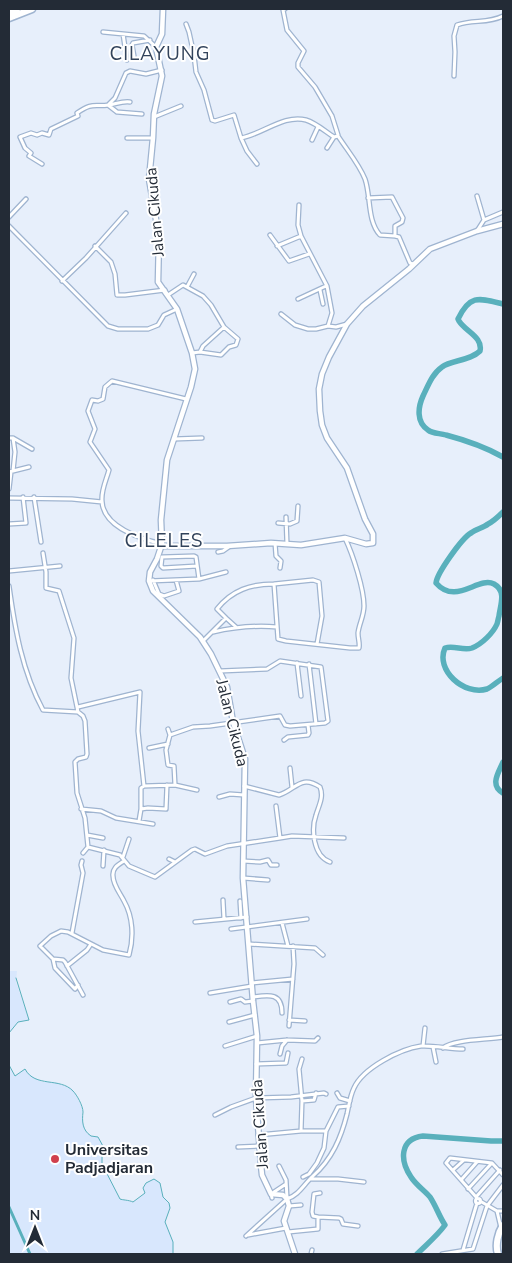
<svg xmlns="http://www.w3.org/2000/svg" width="512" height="1263" viewBox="0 0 512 1263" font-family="'Nunito Sans',sans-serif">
<rect width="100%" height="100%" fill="#e7effb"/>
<path fill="#d8e7fd" d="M9,971H17L16,982L29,1020L18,1022L9,1033Z
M9,1065L15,1076L25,1069L30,1075L42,1082H55L71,1088L75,1093L82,1108V1120L85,1130L91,1136L98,1137L103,1145L102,1164L120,1199L133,1202L145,1193L143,1188L146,1183L154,1179L160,1183L163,1197L170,1205V1208L165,1222L173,1242V1254H9Z"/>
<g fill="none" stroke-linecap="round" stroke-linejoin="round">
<path stroke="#59b0bc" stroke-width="1" d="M9,1033L18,1022L29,1020L16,978
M9,1065L15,1076L25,1069C35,1088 60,1077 73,1091C77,1095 83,1106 83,1112C82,1121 82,1130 91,1136L98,1137L104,1148L102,1154V1164L120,1199C122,1200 129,1200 133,1202L145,1193L143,1188L146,1183L154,1179L160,1183L163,1197L169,1203L170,1208L165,1222L173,1242V1254"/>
<path stroke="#59b0bc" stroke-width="3" d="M9,1207L30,1254"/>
<path stroke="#59b0bc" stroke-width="5.5" d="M503,304C479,298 470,294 458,319L459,321C466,332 483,337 480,351C470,361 451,360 442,367C432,374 428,386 423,396C418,407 416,422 428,430C433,434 440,433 446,435C465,440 487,448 503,457
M503,512C499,516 494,521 488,524C483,528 476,529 471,533C462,538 437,573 436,583C456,606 478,576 494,584C507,591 500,606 499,616C498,619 498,621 497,624C493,633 482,644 472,648C463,651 454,645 445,648C435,670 464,696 487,689C492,687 498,681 503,678
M503,762C499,772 489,785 503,793
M417,1254C427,1244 437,1236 445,1225C439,1216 436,1206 430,1197C424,1190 416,1185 411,1177C400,1161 399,1139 423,1136L491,1141H503"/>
<g stroke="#9fb4d0" stroke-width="5.5">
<path id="street" d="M285,9L283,10L287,30L304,51L298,63V67L315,87L332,116L338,135
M186,24L189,32L194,55L196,72L204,90L212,120L215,121L234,115L241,138C263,134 284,114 306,120C316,123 326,132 334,137L338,136C347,150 359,164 365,179C371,196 367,221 380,235L395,236L399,237L410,263L413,264
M103,32L144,36L156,47
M123,34L127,60
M134,56L132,45L133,43L150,40
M454,76L455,52L454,36L457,25C473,19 487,24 503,16
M142,114L117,112L108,105L115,98L126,73L130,71L146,74L162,70
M154,117L181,106
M127,138H153
M241,138L247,151L257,164
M312,140L318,127
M327,148L334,137
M42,164L29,156L31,153L25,148L20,137L31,133L37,135L42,133L49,135L51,129L78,116L77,113C93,102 93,107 109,105C116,104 122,101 130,102
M477,196L484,220L477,231
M368,198L392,197L403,218L402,222L395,226V236
M299,205L298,225L301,236L327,286L332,313L328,326
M9,217L26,199
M484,220L503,212
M9,226L108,326L118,329H148L158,325L164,315L177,309
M270,235L289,261L309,254
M95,246L111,262L115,274L117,295H125L165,290
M277,246L301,236
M62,281L86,258L126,213
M187,287L194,274
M320,290L323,304
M168,295L183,285L203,296L211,305L224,327L238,339L236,345L229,347L221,355L200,352
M298,299L326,286
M281,314L295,325L308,329H316L328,326L336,327L347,324
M192,353L200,352L203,346L224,327
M9,438H13L32,449
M13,438L15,452L13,471
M174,439L202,438
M9,472L29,467
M9,489L11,472
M34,497L41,542
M9,498L72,499L102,502
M286,517L287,544
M278,523L290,524L297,521L298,506
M9,524L26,523L23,497
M275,543L276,556L281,561L280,568
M162,544C141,539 103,527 102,501C101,490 106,481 109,470L90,442L95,429L88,411L92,400L98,401L103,399L105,387L112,381L186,399
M218,552L223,551L230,546
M43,553L46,572V588L59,591L74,638L71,678L78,712
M197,566L163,568L161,566L162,557L194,556L196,557L199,579
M9,571L60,566
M153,580L159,594L164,596L179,591L176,580
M149,581L199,579L226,572
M9,586C15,629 22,671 43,710L78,712L83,716L85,721L87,754L86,757L78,759L75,762L77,793L85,818L88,847L83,853
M226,618L236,627
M213,632C235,627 255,625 277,627
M203,641L226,618L217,609C232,590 251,584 274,584
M317,644L322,616L319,582L313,580L274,584L278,639L286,641L350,648H359C360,643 358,639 358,633C359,624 364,616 364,606C364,589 353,555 345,538
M297,663L301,696
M309,664L316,724
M78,707L140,692L138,731L144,786L141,788V809
M168,729L170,735
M284,740L288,737L308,735L309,733L308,725
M149,748L168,744
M290,768L292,787
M175,785L197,790
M144,786L175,785L174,766L168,765L166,750L170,735L193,727L210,726L280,716L285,725L290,726L325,723L328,721L321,667L280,661L267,669L220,671
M244,786L279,795C296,790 300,774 320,787C324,797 319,805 316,815C311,829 313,856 330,862
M219,797L230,794L244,795
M81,809L101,811L116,818L153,824
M139,821L141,809L148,808L166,809L167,785
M87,835L103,838
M280,838L292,836L344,838
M88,847L120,855L129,866L155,877L192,850L195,849L205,854L227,846L280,838L276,806
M123,857L129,839
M169,859L175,862
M243,861L260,862L268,860L271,865H277
M103,866L104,850
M243,878L268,880
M223,900L224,919
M240,901L241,918
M195,922L247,917
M282,923L288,946
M231,929L307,919
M72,933L83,873L81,865L82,861
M249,944L315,948L323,955
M53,959L63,960L65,962L83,995
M67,966L87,950L91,944
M252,983L293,979
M78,985L75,989L55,968L53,959L40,946L51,936L61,931L68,932L103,950L129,955C134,937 133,917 124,901C120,893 113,885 113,876C112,868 118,865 124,861
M210,993L252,986
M253,997C268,995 282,992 282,1013
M230,1002L241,999L245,1002L253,1001
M289,1020L305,1021
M229,1022L255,1015
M289,1026L294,964L293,946
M257,1043L287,1040L315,1041L318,1038
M225,1046L257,1036
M423,1046L425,1028
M433,1047L436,1062
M443,1048C454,1039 488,1040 503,1037
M280,1054L282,1046L287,1040
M256,1064L286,1063L288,1053
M337,1093L340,1098L350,1101
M302,1101L314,1100L316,1093
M215,1115L231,1107L256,1098L291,1097L324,1093L326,1094
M301,1131H326
M258,1135L301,1131L302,1101L299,1069L302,1059
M238,1147L259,1146
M279,1166L286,1180L287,1198
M453,1170L464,1160
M303,1177L309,1174L317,1163L324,1148L326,1131L338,1107L349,1106
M310,1179H338L364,1182
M461,1180L477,1162
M468,1189L491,1164
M476,1197L500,1170
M272,1198L271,1194L286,1184
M477,1198L446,1163L450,1158L492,1163L503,1175
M475.5 1201a2.5 2.5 0 1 1 5 0a2.5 2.5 0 1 1-5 0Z
M480,1201L497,1211L501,1228
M289,1206L301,1205
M497,1211H503
M318,1217L339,1218L341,1219L343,1224L358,1226
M288,1232L318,1229V1217L313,1216L312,1212L314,1194L320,1193
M248,1235L286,1228
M246,1236L287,1199C299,1195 304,1184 313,1176C332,1159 341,1138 347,1114C349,1105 350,1096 354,1088C363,1068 400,1049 421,1046C433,1045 450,1049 463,1049
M463,1250L477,1203
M311,1254L312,1250
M442,1254L473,1249L487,1206L503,1185"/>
</g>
<g stroke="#9fb4d0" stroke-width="7">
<path id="secondary" d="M163,9L162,34L156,47L162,76L154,114L153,138L149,179L159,237L158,282L177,309L192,353L195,369L191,387L167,460L161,520L162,544L157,559L150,572L149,581L153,591L200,637L211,654L227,687L233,722L245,759L243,878L253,1001L257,1036L256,1098L261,1165L262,1175L271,1194L283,1195L287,1199L289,1206L284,1221L295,1254
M161,546H227L271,543L301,545L345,538L366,544L373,543V534L365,519L347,468L327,438L322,425L320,411L319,389L322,374L329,357L347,324L363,306L409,269L430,249L477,231L503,224"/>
</g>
<g stroke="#9fb4d0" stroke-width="9">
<path id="highway" d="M9,12L17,9
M9,18L32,9
M498,1254C495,1245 498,1233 503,1225"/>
</g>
<use href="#street" stroke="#fff" stroke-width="3"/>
<use href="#secondary" stroke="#fff" stroke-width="4.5"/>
<use href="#highway" stroke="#fff" stroke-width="6"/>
</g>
<circle fill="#d0404d" stroke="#fff" stroke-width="2" cx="55" cy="1159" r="5"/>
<g text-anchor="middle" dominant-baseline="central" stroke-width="4" stroke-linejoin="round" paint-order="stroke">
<g font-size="16" fill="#232b36" stroke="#fff">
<text transform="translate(155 212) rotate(-95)">Jalan Cikuda</text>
<text transform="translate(232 723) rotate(76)">Jalan Cikuda</text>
<text transform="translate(260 1124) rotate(-94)">Jalan Cikuda</text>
</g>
<g font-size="16" font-weight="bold" fill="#232b36" stroke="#fff" text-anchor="start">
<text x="65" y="1150">Universitas<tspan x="65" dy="18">Padjadjaran</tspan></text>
</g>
<g font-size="19" letter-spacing="1" fill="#32435b" stroke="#fff">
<text x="160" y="54">CILAYUNG</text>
<text x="164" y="541">CILELES</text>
</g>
</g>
<rect width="512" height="1263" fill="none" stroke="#232b36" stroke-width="20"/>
<g transform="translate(35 1228)" stroke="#ffffff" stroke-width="4" paint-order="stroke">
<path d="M0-4L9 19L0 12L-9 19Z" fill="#232b36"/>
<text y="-8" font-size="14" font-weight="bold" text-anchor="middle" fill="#232b36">N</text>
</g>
</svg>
